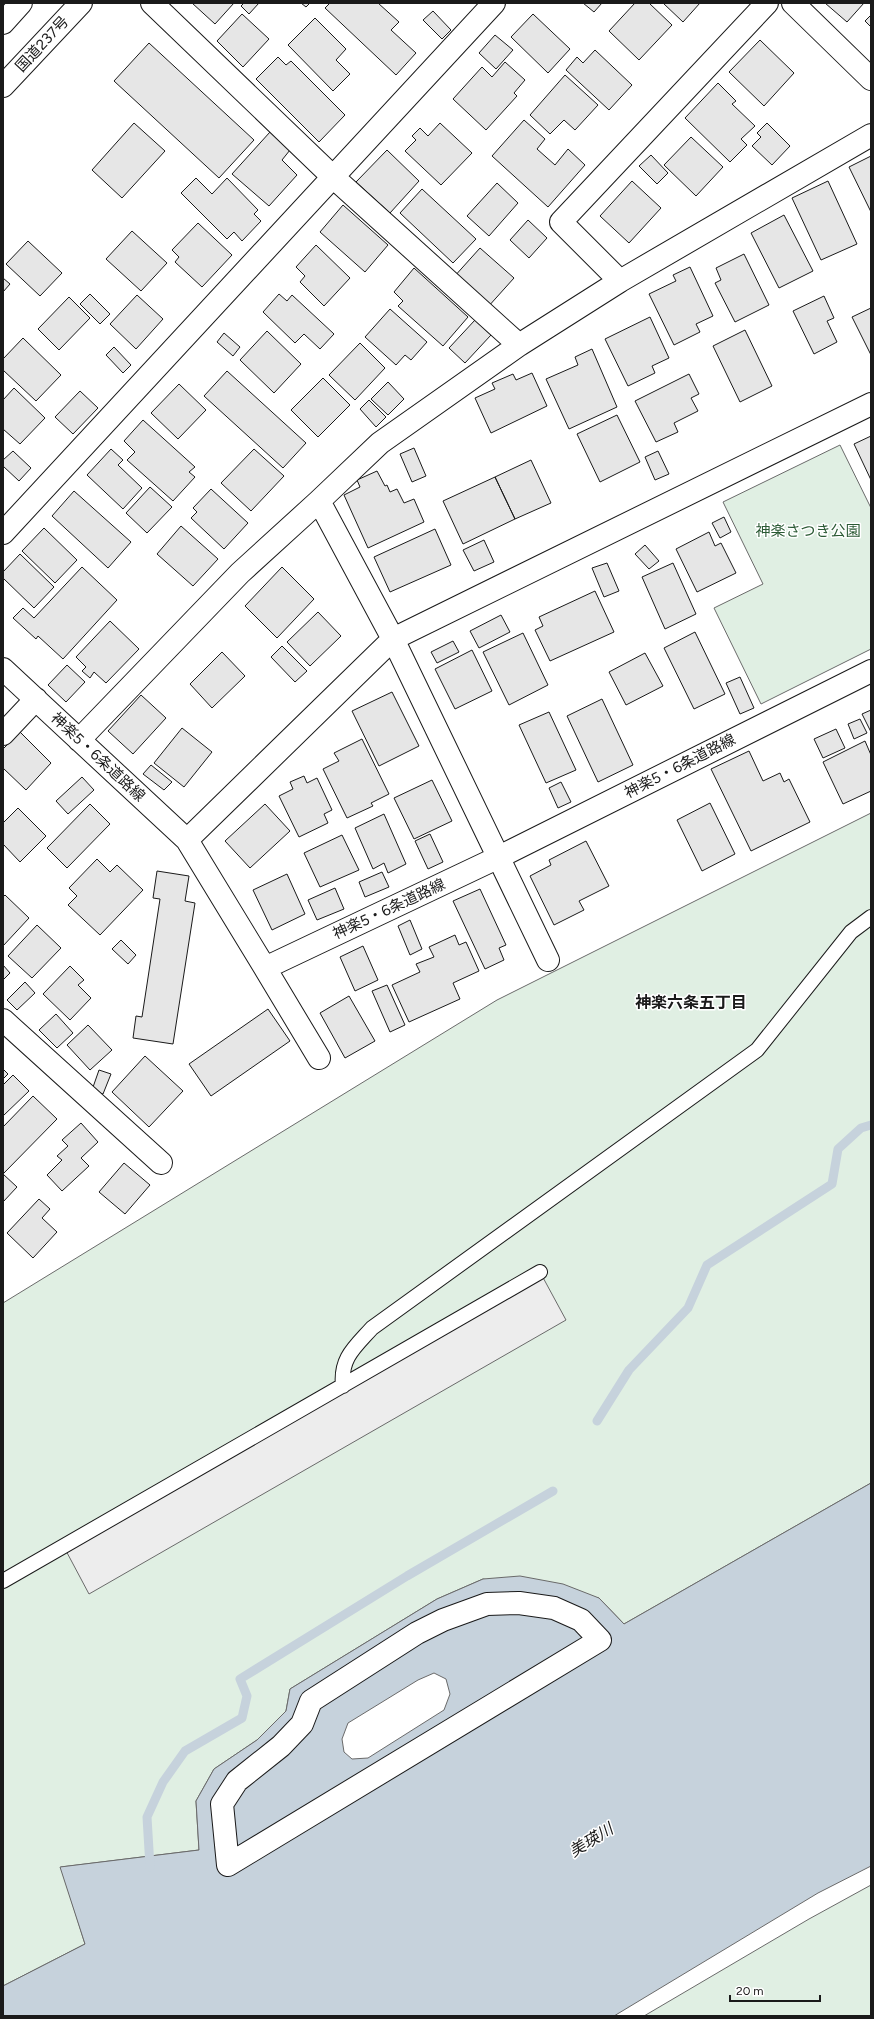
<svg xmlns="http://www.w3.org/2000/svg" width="874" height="2019" viewBox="0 0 874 2019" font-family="Figtree,'Noto Sans JP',sans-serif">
<rect width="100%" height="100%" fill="#fff"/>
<path fill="#e0efe3" stroke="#6a6a6a" d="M840,445L871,508V649L761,704L714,608L763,584L723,502Z
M871,813V1483L624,1624L599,1598L483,1579L437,1599L290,1689L286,1711L257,1740L214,1769L196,1801L199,1850L61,1867L85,1944L3,1986V1303L497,1000Z
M871,1885V2016H644L809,1919Z"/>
<path fill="#ededed" stroke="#6a6a6a" d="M540,1272L566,1320L89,1594L64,1547Z"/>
<path fill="#c6d2dc" stroke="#6a6a6a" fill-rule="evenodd" d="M871,1483V1866L818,1893L614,2016H3V1986L85,1944L60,1867L199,1850L196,1801L214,1769L257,1740L286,1711L290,1689L437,1599L483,1579L520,1576L563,1584L599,1598L624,1624ZM434,1673L446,1679L450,1694L444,1710L368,1758L352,1759L344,1752L342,1739L348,1723L418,1680Z"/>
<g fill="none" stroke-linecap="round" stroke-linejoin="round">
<path stroke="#c6d2dc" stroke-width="9" d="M597,1421L629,1370L688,1308L707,1265L832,1184L838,1149L861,1128L871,1125
M150,1867L147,1817L163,1782L185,1751L242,1718L247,1696L240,1679L407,1576L553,1491"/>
</g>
<path fill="#e6e6e6" stroke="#1a1a1a" d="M192,3H234L215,24Z
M244,3H259L249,14L241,6Z
M301,3H310L306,7Z
M330,3H378L399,22L391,30L416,53L396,75L325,8Z
M583,3H602L594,12Z
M635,3H649L672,25L639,60L609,31Z
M663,3H700L683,22Z
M825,3H864L847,22Z
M433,11L451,30L442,39L423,20Z
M242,14L269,39L243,67L217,41Z
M533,14L570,49L548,73L511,37Z
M871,15V27L865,21Z
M315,18L346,49L336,60L350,74L333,91L288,45Z
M495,35L513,50L496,69L479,53Z
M760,40L794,73L764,106L729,72Z
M149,43L254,140L219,178L114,81Z
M595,50L632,85L609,110L566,70L577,57L583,63Z
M278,57L286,65L291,61L345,115L319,142L256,79Z
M505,62L525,80L514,93L517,96L486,130L453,99L482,67L492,77Z
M565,75L598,105L575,130L564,120L550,134L530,115Z
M718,83L736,101L732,104L755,126L741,139L747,145L730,162L685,118Z
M524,120L545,139L537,149L555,165L568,149L585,165L548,207L492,156Z
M134,123L165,151L122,198L92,170Z
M440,123L472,153L441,185L405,151L416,140L412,136L420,128L428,136Z
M767,123L790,146L772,165L752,146L761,137L757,133Z
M270,132L290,150L282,160L297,175L269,206L232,174Z
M691,137L723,167L696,196L664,165Z
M387,150L419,181L390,213L356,182Z
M651,155L668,173L657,184L639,166Z
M871,156V212L849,167Z
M196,178L212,194L227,178L258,210L254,214L261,221L242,241L234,232L227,239L181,193Z
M632,181L661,208L629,243L600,216Z
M828,181L857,244L821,260L792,198Z
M497,183L518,203L489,236L467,216Z
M422,189L476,239L453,263L400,213Z
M343,205L388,245L365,272L320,232Z
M784,215L813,271L779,288L751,233Z
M528,220L547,238L529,258L510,240Z
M198,223L232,255L202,287L175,262L179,257L172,250Z
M132,231L167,263L141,291L106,259Z
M28,241L62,273L40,296L6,264Z
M316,245L350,278L324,306L300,282L305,276L296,267Z
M480,248L514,278L487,308L453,278Z
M744,254L769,305L735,322L715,283L721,280L716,268Z
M690,267L713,316L696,324L700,332L674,345L649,294L676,281L673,275Z
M414,268L468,317L443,346L398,306L403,301L394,292Z
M3,278L10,284L3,292Z
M90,294L110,314L100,324L80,304Z
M279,294L287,301L292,295L334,334L320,349L304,334L295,343L263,312Z
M137,295L163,319L136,349L110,324Z
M824,296L834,318L827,321L837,342L814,354L793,311Z
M69,297L90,318L59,350L38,329Z
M871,308V355L852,317Z
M390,309L427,342L411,360L405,355L396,365L365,337Z
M650,317L669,358L652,366L655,373L628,386L605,339Z
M475,320L491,335L465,363L449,348Z
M745,330L772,386L740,402L713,346Z
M267,331L301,364L274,393L240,360Z
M224,333L240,347L233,356L217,342Z
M23,338L61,375L36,401L3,370V359Z
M360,343L385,368L355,400L329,375Z
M114,347L131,365L123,373L106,355Z
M592,349L617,407L569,429L546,379L578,365L575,357Z
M227,371L306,443L283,468L204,396Z
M532,373L547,406L491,433L475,398L495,389L492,383L513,374L516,380Z
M689,374L699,394L691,398L698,411L674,423L678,432L656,442L635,401Z
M323,378L350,405L318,437L291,410Z
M388,382L404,399L388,415L371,399Z
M179,384L206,410L178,439L151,413Z
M14,388L45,418L20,444L3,429V400Z
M80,391L98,408L73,434L55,417Z
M369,400L386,417L376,427L360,409Z
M617,415L640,462L600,482L577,434Z
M143,420L195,467L189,472L195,477L173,501L127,460L135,452L124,441Z
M871,436V480L854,444Z
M414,448L426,476L412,482L400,454Z
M111,449L123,460L118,465L142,488L123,509L87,475Z
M254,449L284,476L251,511L221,483Z
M13,451L31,468L19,481L3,466V460Z
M658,451L669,474L655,480L645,457Z
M531,460L551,503L515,519L495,477Z
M377,471L385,486L387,485L390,492L397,489L404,503L414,499L424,522L368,548L344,495L360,487L357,480Z
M495,477L515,519L463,544L443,501Z
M150,487L172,507L147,533L126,513Z
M211,489L248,523L224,549L191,518L197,512L193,508Z
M74,491L131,542L108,568L52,516Z
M724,517L731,532L720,538L712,523Z
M181,526L218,559L193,586L157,554Z
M44,528L77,560L55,583L22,551Z
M435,529L451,565L390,592L374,557Z
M709,532L715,546L721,543L736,573L697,592L676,549Z
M484,540L494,562L474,571L463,550Z
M645,545L659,561L649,569L635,554Z
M20,554L54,587L34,608L3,578V572Z
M607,563L619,591L604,597L592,568Z
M673,563L696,614L665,629L642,577Z
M82,567L117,600L63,659L38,636L36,639L13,618L23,608L34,618Z
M282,567L314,599L277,638L245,606Z
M595,591L614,632L550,661L535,630L543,626L539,617Z
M318,612L341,636L310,666L287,642Z
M501,615L510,632L479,648L470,631Z
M110,621L139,649L106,683L94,672L90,678L82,671L86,667L76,657Z
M695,632L725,694L694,709L664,648Z
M523,633L548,685L509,705L483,652Z
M453,641L459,652L437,663L431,652Z
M282,646L307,671L295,682L271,657Z
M472,650L492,691L455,709L435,669Z
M222,652L245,676L212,708L190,684Z
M645,653L663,686L626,705L609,672Z
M67,665L85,682L66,702L48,685Z
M740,677L754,708L740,714L726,683Z
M392,692L419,746L379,766L352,711Z
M141,695L166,718L133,754L108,731Z
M602,699L633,765L598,782L567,716Z
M871,710V732L862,714Z
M549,712L576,770L546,783L519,725Z
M860,719L867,733L854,739L848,724Z
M182,728L212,752L184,787L154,763Z
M836,729L845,748L823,758L814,739Z
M20,732L51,763L26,790L3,768V749Z
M362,739L389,794L371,803L373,806L347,818L323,769L339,761L334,753Z
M865,741L871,755V791L843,804L823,762Z
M749,751L763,781L780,773L784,782L789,779L810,822L751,851L711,769Z
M151,765L172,782L164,790L143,774Z
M304,776L307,783L317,778L332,810L324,814L328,823L299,837L279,796L293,789L290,782Z
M82,777L94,790L68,814L56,801Z
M432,780L452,821L414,839L394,798Z
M561,782L571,802L558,808L549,788Z
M710,803L735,854L702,871L677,820Z
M90,804L110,824L67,868L47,848Z
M265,804L290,831L250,868L225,841Z
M18,808L46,836L20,862L3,844V823Z
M384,814L406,864L388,873L384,863L373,869L355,828Z
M430,834L443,862L428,869L415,841Z
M342,835L359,870L320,887L304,853Z
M586,841L609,886L579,901L584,910L554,925L530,876L551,865L549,860Z
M97,859L110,872L117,865L143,890L100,935L68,905L77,896L69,888Z
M157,871L189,876L185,901L195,903L173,1044L133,1038L136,1016L142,1017L160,899L153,898Z
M382,872L389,887L365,897L359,882Z
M287,874L305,914L272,930L253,890Z
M335,888L344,909L317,920L308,900Z
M480,889L506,945L499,948L504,960L485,969L453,901Z
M5,895L29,918L3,946V897Z
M410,920L422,949L410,955L398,926Z
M37,925L61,948L32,978L8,956Z
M455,935L459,945L466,942L479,971L453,983L460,999L409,1022L392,985L420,972L416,964L434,957L429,947Z
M121,940L136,955L128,964L112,949Z
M363,946L378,980L355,991L340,957Z
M3,965L10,973L3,980Z
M70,966L84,980L78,985L91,998L70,1020L43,994Z
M25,982L35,993L17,1010L7,1000Z
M387,985L405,1025L390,1032L372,991Z
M349,996L375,1041L345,1058L320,1013Z
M268,1009L290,1041L211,1096L189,1064Z
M56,1014L73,1033L57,1048L39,1030Z
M88,1025L112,1050L90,1070L67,1045Z
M145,1056L183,1091L149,1127L112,1092Z
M3,1069L8,1074L3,1079Z
M99,1070L111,1074L103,1094L92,1090Z
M13,1075L29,1091L3,1116V1085Z
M33,1096L57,1119L3,1174L17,1187L3,1202V1127Z
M81,1123L98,1142L81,1158L89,1166L62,1191L47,1175L62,1160L57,1156L68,1146L62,1140Z
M124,1163L150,1185L125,1214L99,1192Z
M39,1199L50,1209L42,1218L57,1232L33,1258L7,1233Z"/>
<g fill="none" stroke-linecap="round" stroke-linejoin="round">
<g stroke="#1a1a1a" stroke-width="16">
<path id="lane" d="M343,1386C340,1358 355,1347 372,1328L757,1050L851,932L871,917
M3,1581L540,1272"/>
</g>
<g stroke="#1a1a1a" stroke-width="24">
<path id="street" d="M152,3L332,176L519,345
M793,3L871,79
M620,281L561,222L767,3
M319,501L393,639L548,960
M3,533L494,3
M3,669L187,840L265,968L497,858L871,671
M3,734L36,699
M79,740L240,573L319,501L380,443L519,345L620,281L871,135
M187,840L393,639L871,404
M265,968L319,1058
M3,1020L161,1163
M519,1603L554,1608L581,1620L600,1640L228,1865L222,1804L237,1781L281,1746L302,1724L311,1701L417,1633L443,1620L487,1604Z"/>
</g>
<g stroke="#1a1a1a" stroke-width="24">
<path id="highway" d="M3,23L21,3
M3,86L81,3"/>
</g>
<use href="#lane" stroke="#fff" stroke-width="14"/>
<use href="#street" stroke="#fff" stroke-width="22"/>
<use href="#highway" stroke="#fff" stroke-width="22"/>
</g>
<g text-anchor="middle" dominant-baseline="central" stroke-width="3" stroke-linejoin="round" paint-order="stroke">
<g font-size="15" fill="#1a1a1a" stroke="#fff">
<text transform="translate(42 44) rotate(-47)">国道237号</text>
<text transform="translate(98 757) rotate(43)">神楽5・6条道路線</text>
<text transform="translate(680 766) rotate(-27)">神楽5・6条道路線</text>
<text transform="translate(389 909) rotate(-25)">神楽5・6条道路線</text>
</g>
<g font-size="15" fill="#2b5a34" stroke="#fff">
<text x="808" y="531">神楽さつき公園</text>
</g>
<g font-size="16" font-weight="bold" fill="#1a1a1a" stroke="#fff">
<text x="691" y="1002">神楽六条五丁目</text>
</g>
<g font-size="16" font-style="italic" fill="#1a1a1a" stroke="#fff">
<text transform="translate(591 1840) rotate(-32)">美瑛川</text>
</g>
</g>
<rect width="874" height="2019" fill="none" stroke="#1a1a1a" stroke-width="8"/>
<path d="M730 1995v6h90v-6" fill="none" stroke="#1a1a1a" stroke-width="2"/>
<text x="736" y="1995" font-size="12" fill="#1a1a1a" stroke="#ffffff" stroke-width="3" paint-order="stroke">20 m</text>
</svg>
